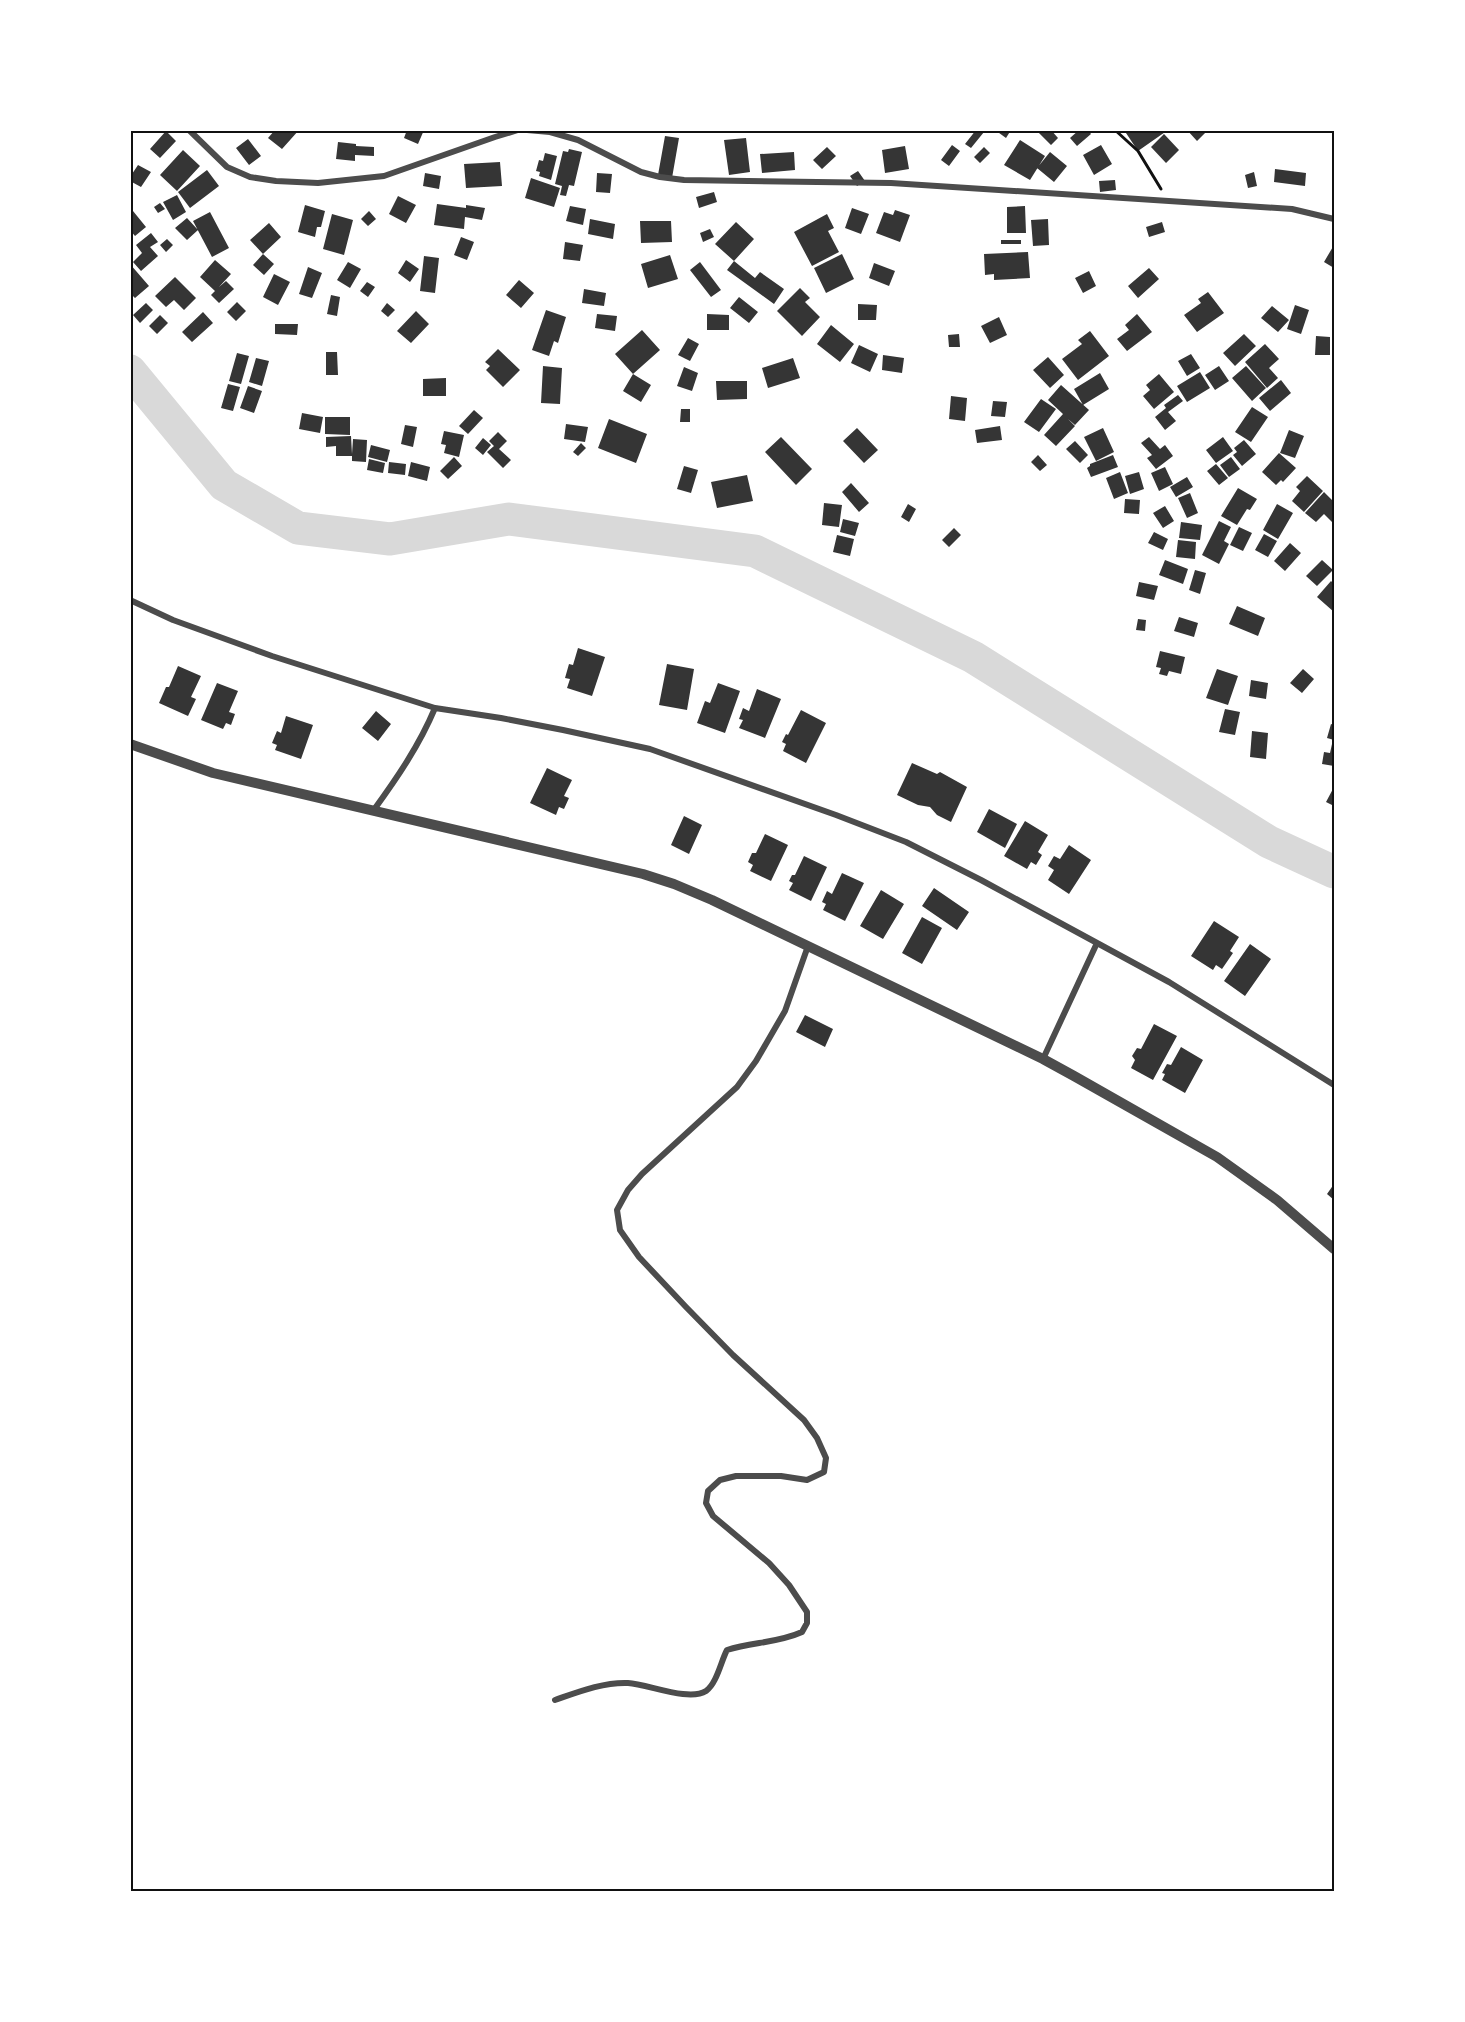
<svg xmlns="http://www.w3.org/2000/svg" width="1465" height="2022" viewBox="0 0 1465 2022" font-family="'PT Sans Narrow',sans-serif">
<rect width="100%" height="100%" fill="#fff"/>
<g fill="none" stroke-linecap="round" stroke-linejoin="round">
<path stroke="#d9d9d9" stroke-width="33" d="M130,371L224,485L298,528L390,539L509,519L755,551L973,657L1269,842L1334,872"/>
</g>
<path fill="#353535" d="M275,130H299L282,149L268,138Z
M407,130H424L418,144L404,138Z
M976,130L984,132L971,148L965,144Z
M995,130H1011L1006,138Z
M1040,130H1051L1058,138L1051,145L1038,132Z
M1079,130H1088L1091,134L1077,146L1070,138Z
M1124,130H1168L1138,151Z
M1187,130H1208L1197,141Z
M166,131L176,141L160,158L150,149Z
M1164,134L1179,150L1166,163L1151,147Z
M665,136L679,138L672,178L658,175Z
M746,138L750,172L729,175L724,140Z
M248,139L261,156L249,165L236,148Z
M1020,140L1045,156L1030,180L1004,165Z
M338,142L356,144V146L374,147V156L355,155V161L336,159Z
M952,145L960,151L949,166L941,160Z
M1101,145L1112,164L1094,175L1083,155Z
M905,146L909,169L885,173L882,150Z
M827,147L836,156L822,169L813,160Z
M984,147L990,153L980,163L974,157Z
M569,149L582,152L574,186L569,185L566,196L560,195L562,186L555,184L563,151L568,152Z
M183,150L200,166L177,191L160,175Z
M794,152L795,170L762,173L760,154Z
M1050,152L1067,166L1054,182L1037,168Z
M545,153L557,156L551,180L539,176L540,172L536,171L539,160L543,161Z
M500,162L502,186L466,188L464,164Z
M138,165L151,172L141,187L130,181V177Z
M1275,169L1306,173L1305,186L1274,182Z
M207,170L219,186L190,208L178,192Z
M858,171L865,181L857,186L850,176Z
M1254,172L1257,186L1248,188L1245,175Z
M425,173L441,176L439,189L423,186Z
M597,173L612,174L610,193L596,192Z
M531,178L560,188L554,207L525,198Z
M1115,180L1116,190L1100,192L1099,181Z
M714,192L717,202L699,208L696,197Z
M177,195L186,212L173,220L163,202Z
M398,196L416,205L406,223L389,214Z
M160,203L165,209L158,213L154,207Z
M437,204L466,208V205L485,208L482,220L465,217L464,229L434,225Z
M305,205L325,211L321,227H317L315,237L298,232Z
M570,206L586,209L583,225L566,221Z
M1025,206L1026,233H1007V207Z
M852,208L869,214L861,234L845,228Z
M895,210L910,215L900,242L876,233L884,212L893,215Z
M133,211L146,227L135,236L130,230V212Z
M369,211L376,219L368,226L361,219Z
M210,212L229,248L212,257L193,221Z
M332,214L353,220L344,255L323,249Z
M827,214L834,228L828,231L839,252L812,266L794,232Z
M187,218L198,230L187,240L175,228Z
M590,219L615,224L613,239L588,234Z
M1048,219L1049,245L1033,246L1031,220Z
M640,221H671L672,242L641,243Z
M736,222L754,239L734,261L715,244Z
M1162,222L1165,232L1149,237L1146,227Z
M269,223L281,237L263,254L274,264L264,275L253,265L263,254L250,240Z
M710,229L714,237L703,242L700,233Z
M151,233L158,242L150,247L158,256L141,271L133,262L142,253L136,245Z
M461,237L474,242L467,260L454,255Z
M167,239L173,245L166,252L160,245Z
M1001,240H1021V244H1001Z
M565,242L583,245L580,261L563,259Z
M1334,245V268L1324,262Z
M1028,252L1030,278L994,280V274L985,275L984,254Z
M842,254L854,279L826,293L814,268Z
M670,255L678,279L648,288L641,264Z
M424,256L439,258L435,293L420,291Z
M215,260L231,274L219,287L226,281L234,289L219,303L211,295L215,291L200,277Z
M406,260L419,269L410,282L398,273Z
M734,261L755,278L760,272L784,289L774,304L727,270Z
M348,262L361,269L350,288L337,280Z
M700,262L721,290L711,297L690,270Z
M874,263L895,271L889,286L869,278Z
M130,264L149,286L135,298L130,293Z
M308,267L322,273L312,298L299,294Z
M1149,268L1159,279L1138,298L1128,286Z
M1089,271L1096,286L1083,293L1075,278Z
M274,274L290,282L278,305L263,297Z
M175,277L196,298L184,310L174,300L166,307L155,296Z
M519,280L534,293L521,308L506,295Z
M367,282L375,287L368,297L360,291Z
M800,288L810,298L805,302L820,317L802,336L777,311Z
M584,289L606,293L604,306L582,303Z
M1208,292L1224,313L1197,332L1184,315L1201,303L1198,299Z
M331,295L340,297L337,316L327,314Z
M739,297L758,312L749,323L730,308Z
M237,302L246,311L236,321L227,312Z
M146,303L153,310L140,323L133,315Z
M387,303L395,310L388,317L381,311Z
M858,304L877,305L876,320H858Z
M1295,305L1309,310L1301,334L1287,329Z
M1272,306L1289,320L1278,332L1261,318Z
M546,310L566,317L558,343L554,341L549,356L532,350Z
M416,311L429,324L411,343L397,331Z
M203,312L213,323L192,342L182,332Z
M597,314L617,316L615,331L595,328Z
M707,314L729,315V330H707Z
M1137,314L1152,332L1127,351L1117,339L1129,330L1125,325Z
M160,315L168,323L157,334L149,326Z
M999,317L1007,335L990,343L981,326Z
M275,324H298L297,335L275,334Z
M831,325L854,344L840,362L817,344Z
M642,330L660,350L633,374L615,354Z
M1090,331L1109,356L1078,380L1062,359L1082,344L1078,340Z
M959,334L960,347H949L948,335Z
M1244,334L1256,346L1235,366L1223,353Z
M1316,336L1330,337V355H1315Z
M688,338L699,344L690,361L678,355Z
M1265,344L1279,359L1269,368L1278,378L1267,388L1245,362Z
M859,345L878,354L870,372L851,363Z
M498,349L520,370L503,387L486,370L490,366L485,362Z
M326,352H337L338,375H326Z
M237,353L249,356L241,384L229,381Z
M1191,354L1200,368L1187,376L1178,361Z
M883,355L904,358L902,373L882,370Z
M1048,357L1064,375L1050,388L1033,370Z
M256,358L269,361L262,386L249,382Z
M793,358L800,378L768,388L762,368Z
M543,366L562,368L560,404L541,403Z
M1219,366L1229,381L1215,390L1205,375Z
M1246,366L1266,388L1252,401L1232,378Z
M684,367L698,373L692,391L677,386Z
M1200,372L1210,388L1187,402L1177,386Z
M1100,373L1109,389L1083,405L1074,389Z
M633,374L651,385L641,402L623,391Z
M1159,374L1174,392L1154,409L1143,396L1150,390L1146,385Z
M446,378V396H423V379Z
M1281,380L1291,393L1270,411L1259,398Z
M716,381H747V399L717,400Z
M228,384L240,387L233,411L221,408Z
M1061,385L1089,410L1075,425L1068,419L1075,426L1056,446L1044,435L1063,414L1048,400Z
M248,386L262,391L254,413L240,408Z
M1178,395L1183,401L1168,412L1176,421L1165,430L1155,417L1166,408L1164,405Z
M951,396L967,398L965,421L949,419Z
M1041,399L1056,409L1039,432L1024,422Z
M993,401L1007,402L1005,417L991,416Z
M1252,407L1268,417L1251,442L1235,432Z
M681,409H690V422H680Z
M474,410L483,418L468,434L459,426Z
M302,413L323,417L320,433L299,429Z
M325,417H350V435L325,434Z
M609,419L647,434L636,463L598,448Z
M566,424L588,427L585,442L564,439Z
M405,425L417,427L413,447L401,444Z
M1000,426L1002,440L977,443L975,430Z
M857,428L878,450L864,463L843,441Z
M1103,428L1114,452L1096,461L1084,437Z
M1289,430L1304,436L1295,458L1280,453Z
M444,431L464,435L459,457L444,453L446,445L441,444Z
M498,432L507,441L499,449L511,460L503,468L487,452L494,446L489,441Z
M351,436L352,454L353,439L367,440L366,462L352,461V456H336V446L326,447V437Z
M781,437L812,469L796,485L765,452Z
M1149,437L1160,449L1165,445L1173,456L1156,469L1147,458L1152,455L1141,443Z
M1223,437L1233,451L1216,463L1206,450Z
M483,438L491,445L483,455L475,448Z
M1244,440L1256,454L1242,466L1233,455L1237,452L1234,448Z
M1075,441L1088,455L1080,463L1066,449Z
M581,443L586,448L578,456L573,452Z
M371,445L390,450L387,462L368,457Z
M1279,453L1296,468L1283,482L1281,480L1276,485L1262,472Z
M1038,455L1047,465L1040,471L1031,462Z
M1113,455L1118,467L1091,477L1087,468L1090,466V464Z
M454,457L462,466L448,479L440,471Z
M1231,457L1240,469L1229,477L1220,465Z
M369,459L385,463L383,473L367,470Z
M389,462L406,464L405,475L388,473Z
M411,462L430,467L427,481L408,476Z
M1216,464L1228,478L1219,485L1207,471Z
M684,466L698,470L691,493L677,489Z
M1165,467L1173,484L1159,491L1151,473Z
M1120,472L1128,493L1114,499L1106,478Z
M1139,472L1144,489L1130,494L1125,476Z
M747,475L753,501L717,508L711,482Z
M1307,476L1323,491L1304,512L1292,501L1300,491L1296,487Z
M1187,477L1193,487L1176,497L1170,487Z
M851,483L869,503L859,512L842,492Z
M1238,488L1257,499L1250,510L1247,509L1237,525L1221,516Z
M1324,492L1334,502V520L1332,522L1324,514L1316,522L1305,513Z
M1190,493L1198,513L1187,518L1178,498Z
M1125,499L1140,500L1139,514L1124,513Z
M824,503L842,505L839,527L822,525Z
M908,504L916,509L909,522L901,517Z
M1277,504L1293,513L1278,539L1263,530Z
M1165,506L1174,521L1163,528L1153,513Z
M843,519L859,523L855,536L840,532Z
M1219,521L1231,527L1224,541L1229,544L1219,564L1202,555Z
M1181,522L1202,525L1200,540L1179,538Z
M1239,527L1252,533L1243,551L1230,545Z
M954,528L961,535L949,547L942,540Z
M1154,532L1168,539L1163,550L1148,543Z
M1264,534L1277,541L1268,557L1255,550Z
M837,535L854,539L850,556L833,552Z
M1178,540L1196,542L1195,559L1176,557Z
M1290,543L1301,553L1285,571L1274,561Z
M1165,560L1188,569L1183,584L1159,575Z
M1322,560L1333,570L1317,586L1306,576Z
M1195,570L1206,573L1200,594L1189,590Z
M1331,581L1334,584V612L1317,597Z
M1139,582L1158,586L1154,600L1136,596Z
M1237,606L1265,618L1258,636L1229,624Z
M1179,617L1198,623L1194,637L1174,631Z
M1138,619L1146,620L1145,631L1136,630Z
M578,648L605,657L592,696L567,688L570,679L565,678L569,664L573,665Z
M1160,651L1185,657L1181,674L1169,671L1167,676L1159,674L1161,668L1156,667Z
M667,664L694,669L687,710L659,705Z
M178,666L201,676L191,697L196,699L188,716L159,703L166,687H169Z
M1217,669L1238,676L1228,705L1206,698Z
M1303,669L1314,679L1302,693L1290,683Z
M1251,680L1268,683L1266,699L1249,696Z
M217,683L238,691L229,712L235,714L231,725L226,723L223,729L201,720Z
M718,683L740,691L725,733L697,723L705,701L710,703Z
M757,689L781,699L765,738L739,728L743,720L739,719L743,708L749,711Z
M1225,709L1240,712L1235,735L1219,732Z
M801,710L826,723L806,763L783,751L786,744L782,742L786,734L788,735Z
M376,711L391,724L378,741L362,728Z
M286,716L313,725L301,759L275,750L277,745L272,743L277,731L281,733Z
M1331,724L1334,725V740L1327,738Z
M1252,731L1268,733L1266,759L1250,757Z
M1332,744L1334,745V766L1322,764L1324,752L1330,753Z
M912,763L937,774L940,772L967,787L951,822L937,815L930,807L918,805L897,795Z
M547,768L572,780L564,796L569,798L564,809L559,807L556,815L530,803Z
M1334,787V806L1326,802Z
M989,809L1017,824L1005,848L977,832Z
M684,816L702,825L689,854L671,845Z
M1025,821L1048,835L1038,852L1042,855L1036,865L1031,862L1027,869L1004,856Z
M765,834L788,845L771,881L750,871L753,865L748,862L752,853H756Z
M1069,845L1091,860L1069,894L1048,880L1054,870L1048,866L1054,856L1060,859Z
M804,856L827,867L811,901L789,890L793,883L789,881L792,875H795Z
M842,873L864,883L845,921L823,910L826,904L822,902L827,891L832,894Z
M934,888L969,912L957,930L922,906Z
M881,890L904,904L883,939L860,926Z
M922,917L942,928L922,964L902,953Z
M1214,921L1239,937L1230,951L1233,953L1222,969L1216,965L1213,970L1191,956Z
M1250,944L1271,959L1245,996L1224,981Z
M805,1015L833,1029L825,1047L796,1032Z
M1154,1024L1177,1036L1153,1080L1131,1068L1135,1060L1132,1056L1137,1048L1141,1049Z
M1181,1047L1203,1060L1185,1093L1162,1080L1165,1074L1162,1073L1167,1064L1171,1065Z
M1334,1184V1200L1327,1194Z"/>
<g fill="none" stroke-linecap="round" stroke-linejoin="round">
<path stroke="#111" stroke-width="3" d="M1115,130L1138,151L1161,189"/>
<path stroke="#4c4c4c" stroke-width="6" d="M189,130L227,167L250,177L276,181L318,183L384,176L495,137L518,130
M527,130L550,132L578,140L641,172L660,177L684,180L891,183L1292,209L1334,219
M130,600L173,620L272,656L435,708L501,718L563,730L650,749L836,815L906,842L981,880L1169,982L1334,1085
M373,811C397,778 419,746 435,708
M1043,1059L1097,943
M555,1700C578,1692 603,1682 628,1683C648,1684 689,1702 706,1691C717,1683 721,1661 727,1650C752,1642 778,1643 802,1632L807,1623V1612L789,1585L769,1563L713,1516L706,1503L708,1491L720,1480L736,1476H781L807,1480L824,1472L826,1458L817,1438L804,1420L733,1355L686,1307L639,1257L620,1230L617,1210L628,1190L642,1174L737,1087L756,1061L785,1011L808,946"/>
<path stroke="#4c4c4c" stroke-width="10" d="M130,744L213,773L643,874L674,884L712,900L1043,1059L1074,1076L1217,1157L1277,1200L1334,1249"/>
</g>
<rect width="1465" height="2022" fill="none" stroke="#ffffff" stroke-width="264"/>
<rect x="132" y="132" width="1201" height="1758" fill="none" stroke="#111" stroke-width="2"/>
</svg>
